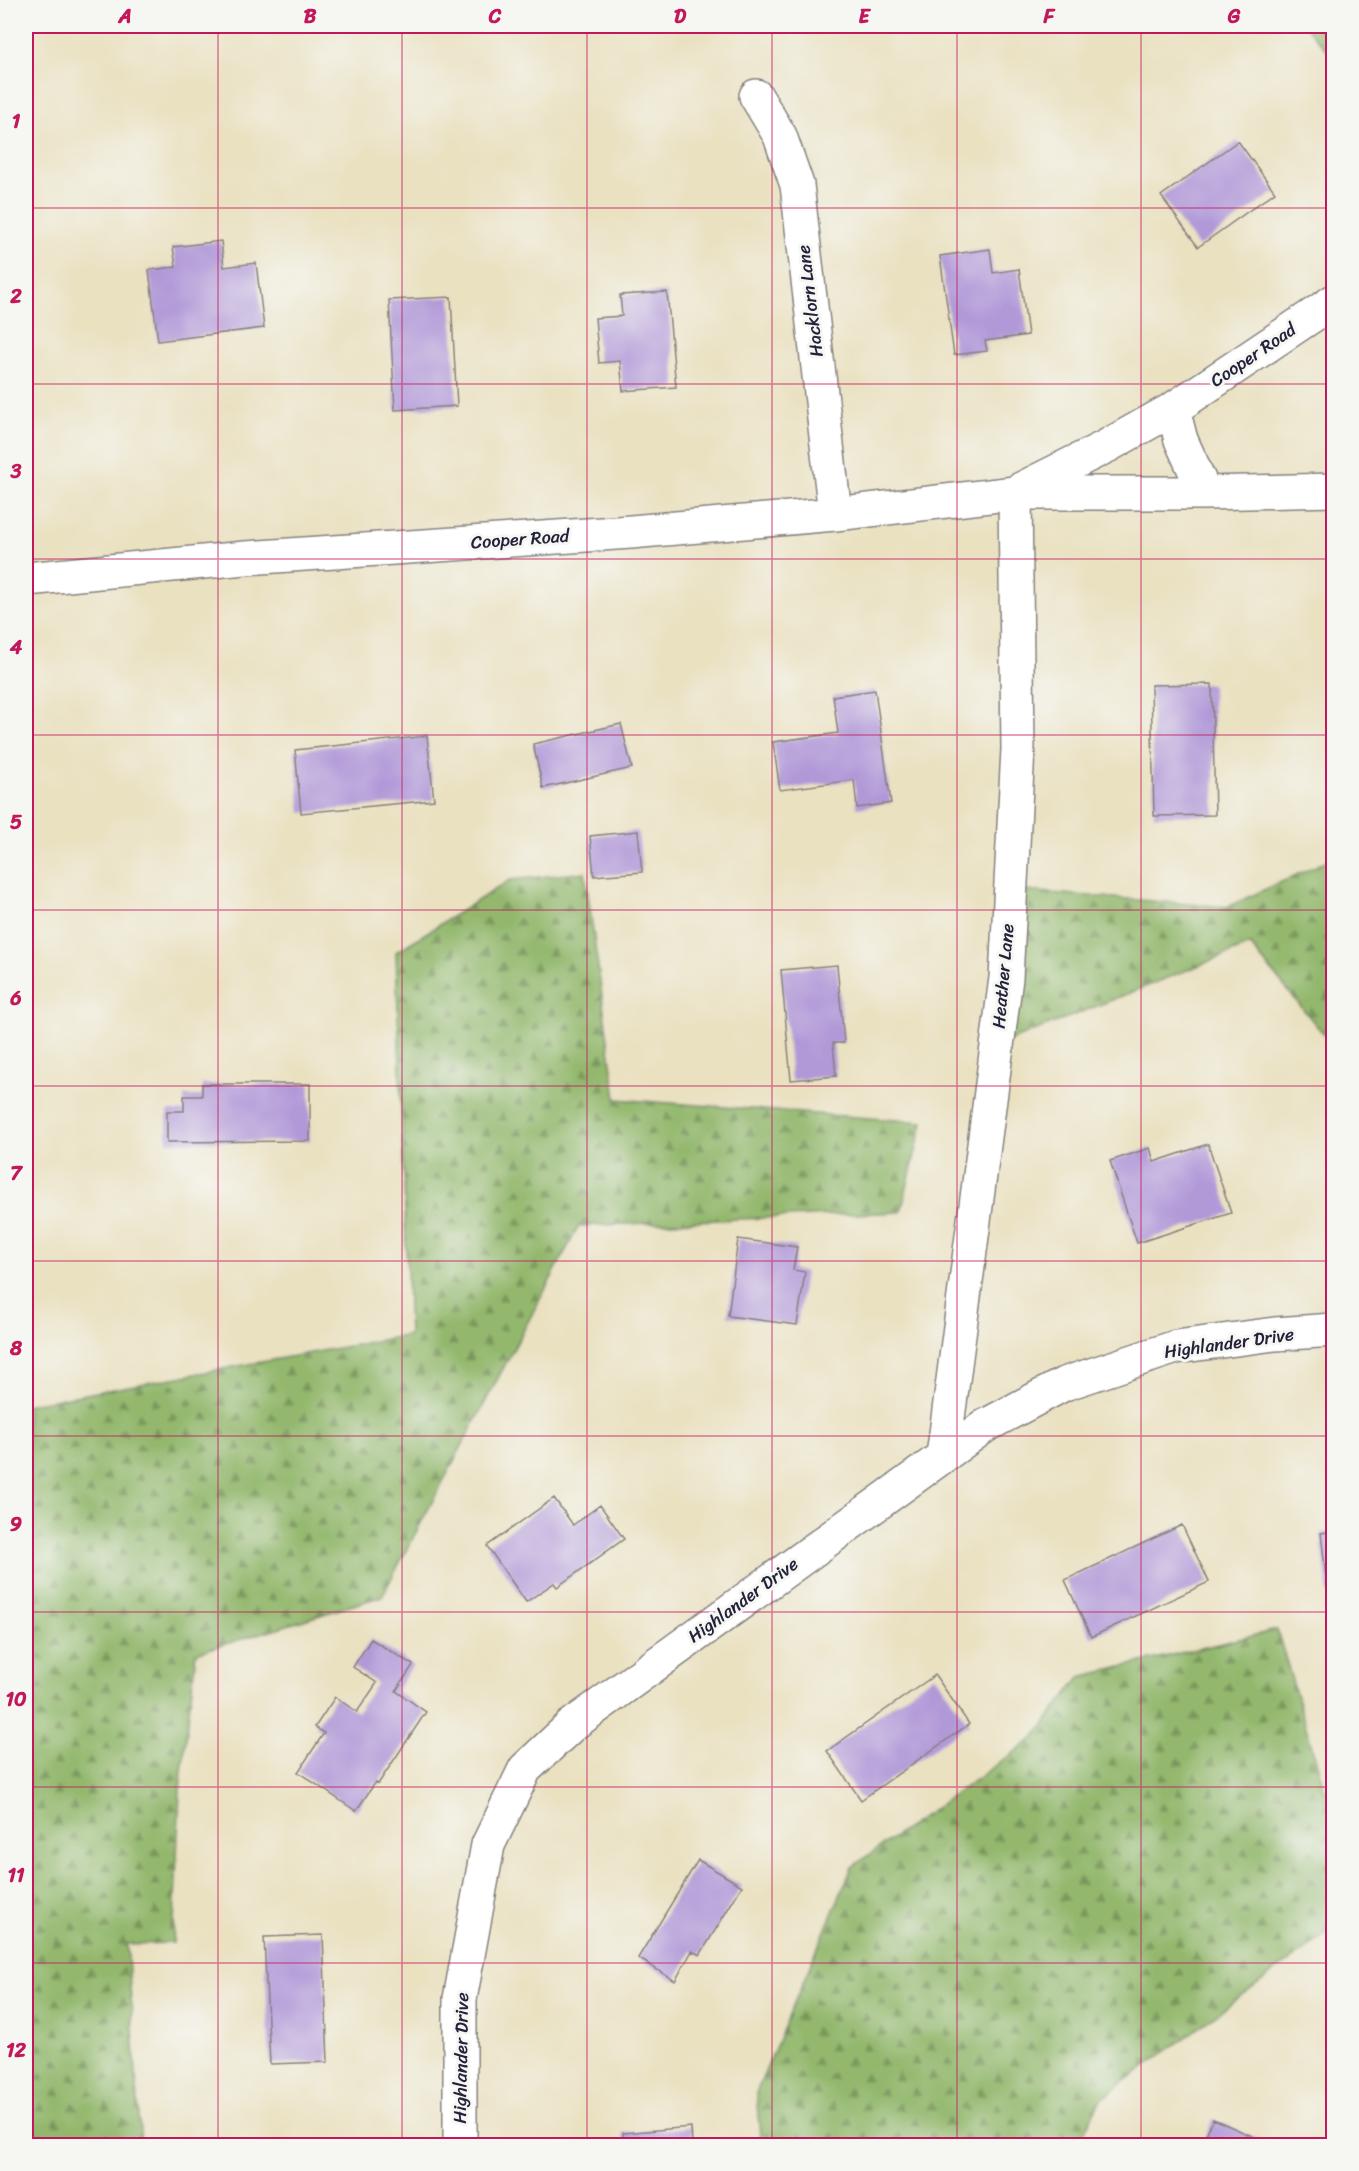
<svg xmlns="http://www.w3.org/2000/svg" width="1359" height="2171" viewBox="0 0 1359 2171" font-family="Sriracha,sans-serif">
<defs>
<pattern id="forest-firs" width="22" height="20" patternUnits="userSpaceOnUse" patternTransform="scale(1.5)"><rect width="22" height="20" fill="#93b86d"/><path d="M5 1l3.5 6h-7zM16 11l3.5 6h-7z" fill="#78955b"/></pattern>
</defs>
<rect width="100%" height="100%" fill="#f6f6f2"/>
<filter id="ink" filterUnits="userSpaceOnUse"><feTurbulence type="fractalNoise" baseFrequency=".0167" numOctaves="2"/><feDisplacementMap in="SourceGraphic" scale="12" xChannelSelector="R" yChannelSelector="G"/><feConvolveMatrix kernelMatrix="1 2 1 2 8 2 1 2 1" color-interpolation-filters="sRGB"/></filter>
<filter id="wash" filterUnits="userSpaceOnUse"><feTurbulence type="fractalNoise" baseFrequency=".008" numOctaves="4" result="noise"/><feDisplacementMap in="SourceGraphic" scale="24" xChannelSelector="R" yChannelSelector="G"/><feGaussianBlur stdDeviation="1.35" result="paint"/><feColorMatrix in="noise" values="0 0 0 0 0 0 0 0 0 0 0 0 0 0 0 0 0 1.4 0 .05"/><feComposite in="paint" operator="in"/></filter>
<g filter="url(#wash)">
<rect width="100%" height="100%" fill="#eae1c1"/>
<path fill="url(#forest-firs)" stroke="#5a6d54" stroke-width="1.5" d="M1305,26H1333V57Z
M1333,858V1042L1331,1043L1250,945L989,1049L1014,890L1227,907Z
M585,872L616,1099L923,1122L901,1212L579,1226L382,1596L196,1653L180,1789L173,1943L127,1944L141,2145H26V1405L409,1335L396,952L510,880Z
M1277,1630L1325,1791H1333V1929L1101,2099L1078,2145H761L756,2093L852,1867L1033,1739L1080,1677Z"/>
<g id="blocks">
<path fill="#b199d8" d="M1238,141L1275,192L1198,247L1161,196Z
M221,241L224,267L256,263L264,328L158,341L149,270L176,267L173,247Z
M990,249L993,273L1019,269L1028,335L985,341L987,351L954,355L940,256Z
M667,292L676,387L623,391L620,361L599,363L595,318L622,316L620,295Z
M451,297L457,406L395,410L389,300Z
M1212,684L1215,815L1154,816L1151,685Z
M875,690L891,803L857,808L854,780L780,790L773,742L838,733L833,696Z
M621,724L632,768L543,788L533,744Z
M427,736L434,800L301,813L295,750Z
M638,831L642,872L594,876L590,836Z
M837,965L844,1043H833L836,1076L791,1080L781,970Z
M202,1084H310V1141L167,1142V1111H184V1096H202Z
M1208,1144L1231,1213L1137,1243L1110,1161L1150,1148L1154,1162Z
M738,1239L797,1247L793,1270L805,1272L797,1325L728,1316Z
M554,1498L573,1525L600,1505L624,1539L557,1587L554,1583L526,1602L487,1546Z
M1182,1525L1209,1582L1091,1637L1065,1580Z
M1334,1531V1594H1328L1321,1533Z
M371,1639L413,1665L396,1691L426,1712L378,1784L375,1783L356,1811L298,1772L324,1733L315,1727L335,1697L357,1712L377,1683L353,1667Z
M935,1675L969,1724L861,1800L827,1751Z
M698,1860L742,1886L700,1955L692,1951L675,1981L638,1958Z
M323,1935L328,2062L270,2064L264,1937Z
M1213,2119L1275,2146H1201Z
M691,2127L692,2146H624L623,2133Z"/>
</g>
</g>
<g filter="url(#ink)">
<use href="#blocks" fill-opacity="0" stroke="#86827e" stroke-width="1.5"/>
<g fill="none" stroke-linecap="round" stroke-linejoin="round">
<g stroke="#86827e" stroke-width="36">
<path id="minor" d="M756,96L780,136L797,185L835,514
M1173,409L1181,440L1205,493
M1019,490L1107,446L1173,409L1334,301
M26,579L245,558L631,532L835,514L1015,493H1205L1334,490
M943,1456L1006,978L1018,749L1015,493
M460,2146V1999L488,1845L525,1769L572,1725L985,1426L1064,1384L1176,1347L1275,1334L1334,1330"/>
</g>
<use href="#minor" stroke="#fff" stroke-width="33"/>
</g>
</g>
<path fill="none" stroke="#c2185b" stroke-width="1.5" stroke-opacity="0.55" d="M218,26V2146M402,26V2146M587,26V2146M772,26V2146M957,26V2146M1141,26V2146M26,208H1334M26,384H1334M26,559H1334M26,735H1334M26,910H1334M26,1086H1334M26,1261H1334M26,1436H1334M26,1612H1334M26,1787H1334M26,1963H1334"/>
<g text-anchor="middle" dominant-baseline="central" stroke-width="6" stroke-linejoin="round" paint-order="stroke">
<g font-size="18" fill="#22223b" stroke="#f6f6f2">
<text transform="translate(810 301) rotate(-97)">Hacklorn Lane</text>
<text transform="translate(1253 355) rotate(-34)">Cooper Road</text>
<text transform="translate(520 539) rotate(-4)">Cooper Road</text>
<text transform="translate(1003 976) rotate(-85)">Heather Lane</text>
<text transform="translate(1229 1343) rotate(-8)">Highlander Drive</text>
<text transform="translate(743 1600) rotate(-36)">Highlander Drive</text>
<text transform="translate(461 2058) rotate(-89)">Highlander Drive</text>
</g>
</g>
<rect width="1359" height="2171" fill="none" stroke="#f6f6f2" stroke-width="66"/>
<rect x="33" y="33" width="1293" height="2105" fill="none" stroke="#c2185b" stroke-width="2"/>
<g font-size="20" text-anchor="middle" font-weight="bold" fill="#c2185b">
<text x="125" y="23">A</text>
<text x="310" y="23">B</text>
<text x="495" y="23">C</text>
<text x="680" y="23">D</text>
<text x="864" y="23">E</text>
<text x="1049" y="23">F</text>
<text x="1234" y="23">G</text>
<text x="16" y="128">1</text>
<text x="16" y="303">2</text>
<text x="16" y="478">3</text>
<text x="16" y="654">4</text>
<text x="16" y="829">5</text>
<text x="16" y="1005">6</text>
<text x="16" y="1180">7</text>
<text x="16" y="1355">8</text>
<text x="16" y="1531">9</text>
<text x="16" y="1706">10</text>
<text x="16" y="1882">11</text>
<text x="16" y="2057">12</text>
</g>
</svg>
